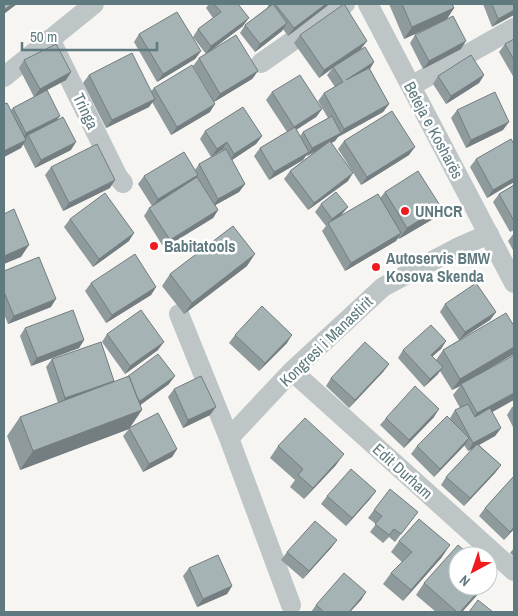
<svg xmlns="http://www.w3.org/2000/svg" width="518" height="616" viewBox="0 0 518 616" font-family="'Archivo Narrow',sans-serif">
<rect width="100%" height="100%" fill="#f6f5f2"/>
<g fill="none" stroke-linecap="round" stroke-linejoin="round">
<path stroke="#bec5c7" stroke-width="20" d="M368,4L514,283
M50,39L118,177L123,183
M261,63L345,4
M4,77L94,4
M411,86L514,28
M179,314L229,438L291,605
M292,371L514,571
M229,438L292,371L383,287L457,248L489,234"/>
</g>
<path fill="#8e9a9c" d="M209,4H238L243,26L209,52L258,71L252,79L214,102L193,66L199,58L206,54L193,37L198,29L213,18L206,8Z
M269,4H329L327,6L288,36L283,29L282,31L255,52L240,33L245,25L267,8Z
M389,4H452L454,8L447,19L461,49L423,69L410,43L415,35L437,24L404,39Z
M483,4H514L492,27Z
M139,34L201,51L195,59L157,82L134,42Z
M300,35L361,49L347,58L374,62L370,69L389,104L383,112L338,137L335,141L331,143L348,181L308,210L284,179L290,171L317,150L307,156L306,155L303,160L269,180L254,156L260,148L287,132L266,100L272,92L322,109L316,117L296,130L300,136L303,132L328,118L318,101L324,93L335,87L327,75L332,69L319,78L294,43Z
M514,39V78L499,52L505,44Z
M24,60L71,72L66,80L47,90L57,121L71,150L35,168L23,144L21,148L4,157V104L11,110L13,108L34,97L19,68Z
M89,75L151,91L154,88L210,112L171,135L152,102L149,107L106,128L83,83Z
M484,75L479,83L446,104L433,84L438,76Z
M457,110L503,130L466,148L451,118Z
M205,131L262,136L256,144L232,160L245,184L239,192L215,205L218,210L213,218L164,248L144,216L149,208L152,206L138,184L144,176L195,170L199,164L222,151V150L211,157L200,139Z
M344,141L409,155L361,185L338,149Z
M514,144V182L487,198L470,167L476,159Z
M51,167L110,188L63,211L45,175Z
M514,185V230L510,232L493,202L499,194Z
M385,192L433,219L399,239L398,238L396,241L345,271L322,231L326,226L315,212L321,204L348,207L342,214L340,217L380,198Z
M70,219L129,241L93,267L64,227Z
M514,233V252L508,241Z
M247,266L184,314L162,286L170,274Z
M4,271L51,307L8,324L4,314Z
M91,283L156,287L151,295L106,323L85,291Z
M445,304L496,312L490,320L461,339L491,367L492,412L501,428L495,436L479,445L501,465L495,473L464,506L441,485L446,477L473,448L468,451L464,445L434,477L411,454L417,446L451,421L450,418L455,410L460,408L453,395L460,386L452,390L440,371L437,375L424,387L398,358L403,350L446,341L441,349L432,356L436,360L443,350L459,340L440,312Z
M25,328L84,340L79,348L31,366L20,336Z
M107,334L158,350L125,374L102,342Z
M235,335L287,343L259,371L229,343Z
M52,359L114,381L169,384L140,405L129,428L177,449L172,457L143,472L123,436L129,429L20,470L7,436L20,417L58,403L46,367Z
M389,364L383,372L349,408L326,386L331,378Z
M174,389L210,415L183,428L168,397Z
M514,406V429L507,415L512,407Z
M434,417L404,448L380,425L386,418Z
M278,446L336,465L304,499L290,487L295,480L270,458Z
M514,476V529L504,540L479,516L485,508Z
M376,491L370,499L346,526L321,504L327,496Z
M374,510L418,512L395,542L389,537L383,543L370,532L376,524L368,518Z
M337,540L331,548L303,579L281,560L287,552Z
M399,541L442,557L403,601L383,584L391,573L402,562L391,552Z
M514,548V557L510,553Z
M458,556L479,593L462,612H436L416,595L424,583Z
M189,568L232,586L227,594L197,607L183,576Z
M366,592L361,600L350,612H311L316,605Z"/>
<path fill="#747d7f" d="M12,4H17L4,14V10Z
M326,4H329L327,6L288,36L294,28Z
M454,8L446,20L404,39L412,27Z
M514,10V15L492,27L498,19Z
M249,18L243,26L206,54L211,46Z
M287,23L282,31L255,52L260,44Z
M367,41L361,49L333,67L319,78L324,70Z
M466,41L461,49L423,69L429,61Z
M201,51L195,59L157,82L163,74Z
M374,62L369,70L346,80Z
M258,71L252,79L214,102L220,94Z
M71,72L66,80L34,97L40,89Z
M484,75L479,83L446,104L451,96Z
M155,99L149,107L106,128L112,120Z
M215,104L210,112L171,135L177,127Z
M389,104L383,112L338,137L344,129Z
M322,109L316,117L288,135L294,127Z
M60,116L54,124L28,135L26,138L21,141L26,133Z
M509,122L503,130L466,148L471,140Z
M341,133L335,141L307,156L312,148Z
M262,136L256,144L229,162L234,154Z
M26,140L21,148L4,157V151Z
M76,142L71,150L35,168L41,160Z
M227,142L222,150L211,157L217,149Z
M415,147L409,155L361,185L367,177Z
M309,152L303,160L269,180L274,172Z
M353,173L348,181L308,210L314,203Z
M198,175L192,183L152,207L158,199Z
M514,178V182L487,198L493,190Z
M115,180L110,188L63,211L69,203Z
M245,184L239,192L212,207L218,199Z
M348,207L342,214L329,225V224L332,219Z
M441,207L433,219L399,239L407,228Z
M218,210L213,218L164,248L170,240Z
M134,233L129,241L93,267L99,259Z
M401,233L396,241L345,271L351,263Z
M29,245L21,257L4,264V256Z
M255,254L247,266L184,314L192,303Z
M156,287L151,295L106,323L112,315Z
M56,299L51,307L8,324L14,316Z
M496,312L490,320L459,340L465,332Z
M292,335L287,343L259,371L265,363Z
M84,340L79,348L31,366L37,358Z
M446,341L441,349L425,363L431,355Z
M164,342L158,350L125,374L130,366Z
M514,347V354L461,385V384L460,386L452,390L460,379Z
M389,364L383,372L349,408L355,400Z
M443,367L437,375L424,387L430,379Z
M175,376L169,384L135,409L140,401Z
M114,382L59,406L65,398Z
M514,393V400L469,425L477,413Z
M216,407L210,415L183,428L188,420Z
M439,409L434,417L404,448L409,440Z
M142,410L129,429L20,470L33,451Z
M501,428L495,436L468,451L473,443Z
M469,438L464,446L434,477L440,469Z
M177,449L172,457L143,472L149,464Z
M344,454L336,465L304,499L313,488Z
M501,465L495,473L464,506L470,498Z
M376,491L370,499L346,526L352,518Z
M514,527V529L504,540L510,532Z
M337,540L331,548L303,579L309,571Z
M450,545L442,557L403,601L411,590Z
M232,586L227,594L197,607L203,599Z
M483,586H484L479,593L462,612H460Z
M366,592L361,600L350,612H349Z"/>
<path fill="#a5b3b5" stroke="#747d7f" d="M4,4H12L4,10Z
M214,4H238L249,18L211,46L198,29L221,12Z
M273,4L287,23L260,44L245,25Z
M275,4H326L294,28Z
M344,4L367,41L324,70L300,35Z
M402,4H452L454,8L412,27Z
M492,4H514V10L498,19Z
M177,12L201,51L163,74L139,34Z
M453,16L466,41L429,61L415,35Z
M236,35L258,71L220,94L199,58Z
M514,39V60L505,44Z
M56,44L71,72L40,89L24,60Z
M365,47L374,62L346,80L369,68L389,104L344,129L324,93L343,82L333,67Z
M132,53L155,99L112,120L89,75Z
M471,55L484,75L451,96L438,76Z
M192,65L215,104L177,127L154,88Z
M300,75L322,109L294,127L272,92Z
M47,90L60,116L26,133L13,108Z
M495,92L509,122L471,140L457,110Z
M7,103L26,140L4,151V104Z
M243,107L262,136L234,154L227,142L217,149L205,131Z
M392,111L415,147L367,177L344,141Z
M332,116L341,133L312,148L303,132Z
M63,117L76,142L41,160L28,135Z
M295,127L309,152L274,172L260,148Z
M511,139L514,144V178L493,190L476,159Z
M330,141L353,173L314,203L290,171Z
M97,144L115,180L69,203L51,167Z
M226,149L245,184L218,199L199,164Z
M184,152L198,175L158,199L144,176Z
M418,171L441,207L407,228L385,192Z
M197,177L218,210L170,240L149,208Z
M514,185V221L499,194Z
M336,192L348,207L332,219L321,204Z
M105,193L134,233L99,259L70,219Z
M378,194L401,233L351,263L328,223Z
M14,209L29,245L4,256V214Z
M233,226L255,254L192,303L170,274Z
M135,254L156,287L112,315L91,283Z
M39,257L56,299L14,316L4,292V271Z
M476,283L496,312L465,332L445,304Z
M262,306L292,335L265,363L235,335Z
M73,310L84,340L37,358L25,328Z
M141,310L164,342L130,366L107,334Z
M506,313L514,326V347L460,379L443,350Z
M431,325L446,341L431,355L443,367L430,379L403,350Z
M101,342L114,381L65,398L52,359Z
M365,342L389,364L355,400L331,378Z
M158,354L175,376L140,401L137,397L129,376L127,377Z
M514,355V393L477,413L461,384Z
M129,376L142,410L33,451L20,417Z
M201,376L216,407L188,420L174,389Z
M415,386L439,409L409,440L386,418Z
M468,404L475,417L490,408L501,428L473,443L455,410Z
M158,413L177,449L149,464L129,428Z
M447,416L469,438L440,469L417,446Z
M305,418L344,454L313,488L298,475L303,469L278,446Z
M477,444L501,465L470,498L446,477Z
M351,469L376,491L352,518L327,496Z
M514,476V527L510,532L485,508Z
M390,489L418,512L401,534L394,529L389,535L375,524L382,516L374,510Z
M419,519L450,545L411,590L391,573L412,552L399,541Z
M315,521L337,540L309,571L287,552Z
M458,545L471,556H458V586H483L460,612H457L424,583Z
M218,555L232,586L203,599L189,568Z
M344,573L366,592L349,612H324L316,605Z
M478,600L493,612H469Z"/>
<g fill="#ef1a20" stroke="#fff" stroke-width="2">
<circle cx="405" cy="211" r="5"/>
<circle cx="154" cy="246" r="5"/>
<circle cx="376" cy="267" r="5"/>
</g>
<g text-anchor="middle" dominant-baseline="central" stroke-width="5" stroke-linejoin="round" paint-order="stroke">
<g font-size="16" fill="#5f7a7f" stroke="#fff">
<text transform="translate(86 111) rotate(64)">Tringa</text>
<text transform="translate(434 130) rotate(62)">Beteja e Kosharës</text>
<text transform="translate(326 341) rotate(-44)">Kongresi i Manastirit</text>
<text transform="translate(403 471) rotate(42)">Edit Durham</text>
</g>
<g font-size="16" font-weight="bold" fill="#5f7a7f" stroke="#fff" text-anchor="start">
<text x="415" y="211">UNHCR</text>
<text x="164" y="246">Babitatools</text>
<text x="386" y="258">Autoservis BMW<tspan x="386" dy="18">Kosova Skenda</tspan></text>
</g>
</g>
<rect width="518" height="616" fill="none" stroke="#5f7a7f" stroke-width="10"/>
<g transform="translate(473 571) rotate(220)"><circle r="24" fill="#ffffff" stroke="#bfcacc"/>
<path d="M0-4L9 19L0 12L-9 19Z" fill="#ef1a20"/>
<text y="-8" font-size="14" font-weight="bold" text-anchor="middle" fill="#5f7a7f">N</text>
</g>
<path d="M22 42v8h135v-8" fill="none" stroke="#5f7a7f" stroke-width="2.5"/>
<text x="30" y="42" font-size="15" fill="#5f7a7f" stroke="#ffffff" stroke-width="4" paint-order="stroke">50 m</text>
</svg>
